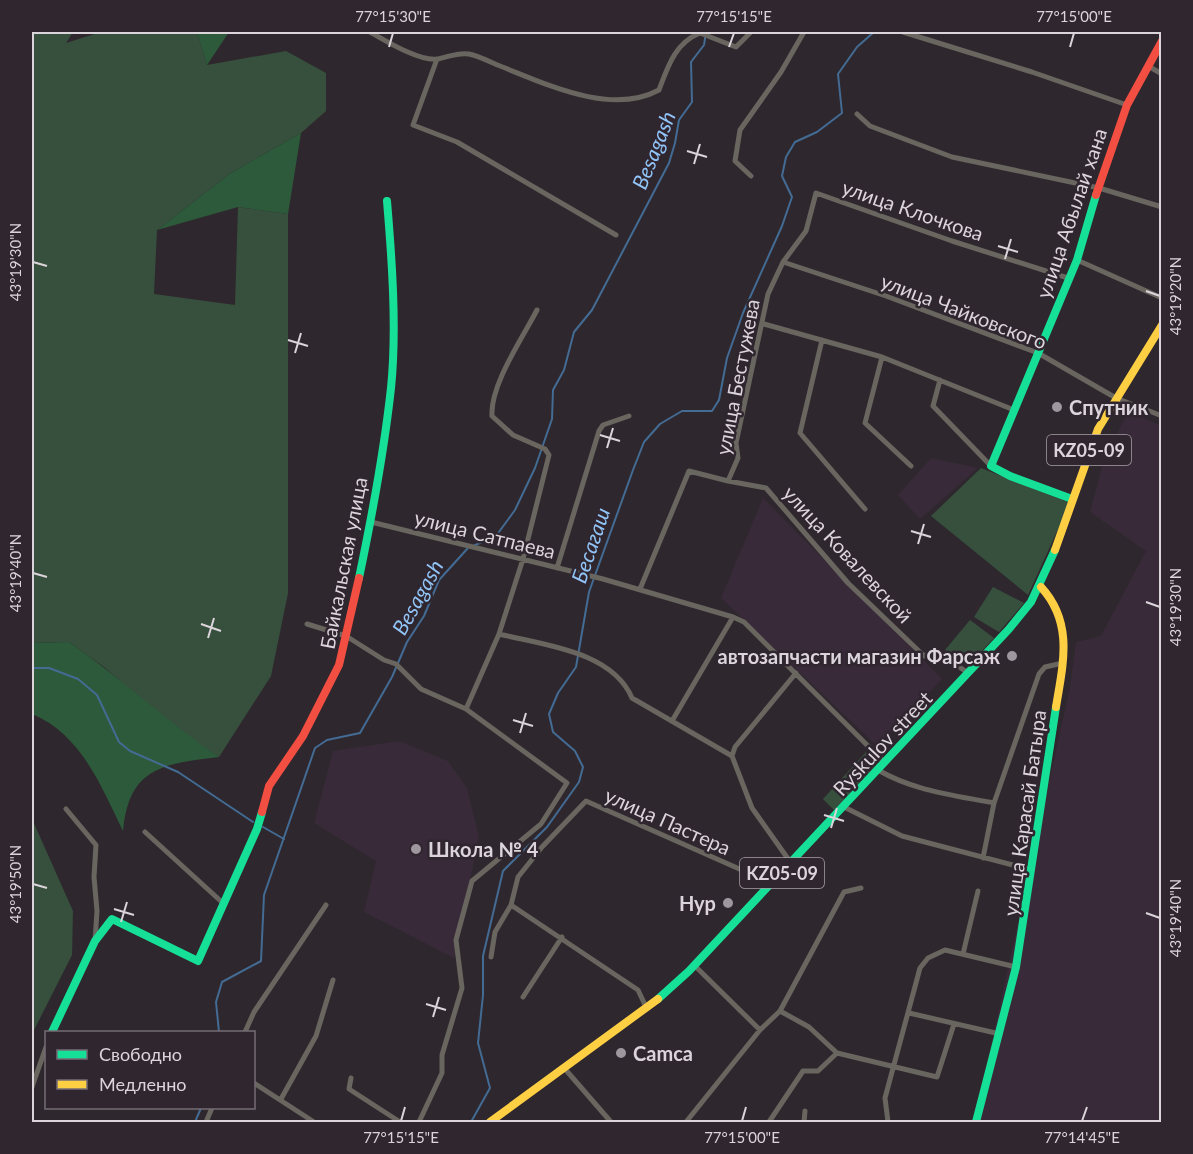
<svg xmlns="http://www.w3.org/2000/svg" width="1193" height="1154" viewBox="0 0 1193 1154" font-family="Lato,sans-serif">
<rect width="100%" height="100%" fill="#2e282e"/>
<path fill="#382a38" d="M1128,412L1162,426L1161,1122H974L1070,687L1076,642L1101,636L1146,551L1090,512L1104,459Z
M931,458L978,468L920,519L898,495Z
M763,498L942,679L878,747L721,598Z
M399,741L448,761L467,788L479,837L454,958L364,912L376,861L314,823L333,751Z"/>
<path fill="#36503d" d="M32,32H73L66,43L101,32H197L207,65L286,51L326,73V111L301,133L231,173L157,230L154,294L235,305L238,207L288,214V593L271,676L219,757L174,727L104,667L69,642L32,643Z
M981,468L1070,503L1028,595L931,516Z
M993,587L1024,603L999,632L974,617Z
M970,620L994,638L968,666L945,650Z
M866,752L878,763L834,810L823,799Z
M32,819L73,911L72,955L32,1034Z"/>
<path fill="#2d5a3b" d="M197,32H229L207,65Z
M301,133L288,214L238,207L157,230L231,173Z
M69,642C121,678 166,721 219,757C163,764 129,767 123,831C101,786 81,734 32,714V643Z"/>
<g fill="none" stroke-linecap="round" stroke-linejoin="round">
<path stroke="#436b93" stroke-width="2" d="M473,546L496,536L515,510L535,468L552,419L553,390L564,370L574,332L592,310L669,163L675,143L679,120L692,102L691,62L704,45L706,32
M32,668H49L78,679L97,695L119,742L130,751L178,772L253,822
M263,827L284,839
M219,1032L216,1002L222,982L261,961L264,895L315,748L327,740L360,733L392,677L407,642L424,616L439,580L468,548
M195,1122L201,1108
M471,1122L490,1088L478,1043L483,995V956L503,871L547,827L579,782L583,767L575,751L553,732L549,714L558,693L576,667L589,592L633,470L644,442L660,424L682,411H712L719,400L727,358L743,313L782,226L792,197L782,176L786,157L795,142L817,132L842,113L838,74L857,47L874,32"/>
<path stroke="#69655f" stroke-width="5" d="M370,32C386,41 420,62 438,59C449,57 457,52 469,54C479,56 490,62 500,66C546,84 611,116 659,90C668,66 675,43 700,33L736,47L751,32
M903,32L1032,72L1127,105
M437,59L413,125L457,142L616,235
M1148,66L1162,74
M857,114L870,126L952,157L1099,188L1162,207
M751,176L735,161L740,130L781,72L804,32
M1077,260L1162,298
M783,262L886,296L1038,353L1116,398L1162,416
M764,324L882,357L1014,410
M822,340L800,433L865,509
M882,357L865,423L911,466
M940,380L933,406L991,466
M728,481L766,488L848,583L924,656L935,650L968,673
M371,522L603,579L733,617L744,622L885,763
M557,568L599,431L603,425L629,416
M640,589L689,471L728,481L738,458L736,443L768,294L783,262L806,231L816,193L952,241L1068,278
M307,624L346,636L384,660L396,664L421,689L466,709L567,783L541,824L472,881L456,940L462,988L442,1055V1073L419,1122
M499,634C543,645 612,651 632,698L732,756L752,808L791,863
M466,709L499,634L523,559L549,455L545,449L513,435L492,416C490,385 522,339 537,310
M672,721L733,617
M732,756L735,747L796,673
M878,770C914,791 953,795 994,803
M844,807L902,836L1032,870
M66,809L96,845L94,877L97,911L95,941
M145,832L224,904
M983,858L994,803L1039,674L1045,667L1063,663
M511,905L638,990L647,1009
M963,954L978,891
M491,957L495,932L511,905L518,877L542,847L586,801L744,871L768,887
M694,965L760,1030
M523,997L562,937
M909,1013L1000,1034
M245,1032L254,1012L326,905
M837,1053L937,1077L954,1024
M565,1069L611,1122
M351,1078L349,1089L400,1122
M254,1083L314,1122
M32,1087L46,1047
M281,1099L316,1036L333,980
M206,1122L212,1108
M686,1122L760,1030L780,1011L844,892L861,888
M769,1122L803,1071H818L837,1053L809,1027L780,1011
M804,1122L805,1111
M888,1122L885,1098L920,968L928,958L945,950L1016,967"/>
<path stroke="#16e098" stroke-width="8" d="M1072,499L1010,476L991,466L1077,260L1096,195
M359,578C372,516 384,452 391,388C397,330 392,260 387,201
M658,999L689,971L1009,629L1031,602L1055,550
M52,1032L95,941L112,919L198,961L257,829L262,812
M976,1122L1016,967L1056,707"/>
<path stroke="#ffcf43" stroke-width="8" d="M1055,550L1098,429L1162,325
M1041,587C1074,623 1063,664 1056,707
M490,1122L658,999"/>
<path stroke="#f24e42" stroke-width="8" d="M1096,195L1127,105L1162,41
M262,812L269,786L303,736L339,665L359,578"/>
</g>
<path fill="none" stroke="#dbd5db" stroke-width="2" d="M389,47L393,33M729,47L734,33M1070,47L1074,33M687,151L707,157M694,164L700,144M998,246L1018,252M1005,259L1011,239M33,262L47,266M1146,291L1160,296M288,340L308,346M295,353L301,333M600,435L620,441M607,448L613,428M911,531L931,537M918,544L924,524M33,573L47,577M1146,602L1160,607M201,624L221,631M208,638L214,618M513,720L533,726M520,733L526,713M824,815L844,821M831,828L837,808M33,884L47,888M114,909L134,915M1146,913L1160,918M121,922L127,902M426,1004L446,1010M433,1017L439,997M401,1121L405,1107M742,1121L746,1107M1082,1121L1087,1107"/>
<g fill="#9e989e" stroke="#302630" stroke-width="2">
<circle cx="1057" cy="407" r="6"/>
<circle cx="1012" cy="656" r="6"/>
<circle cx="416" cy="849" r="6"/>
<circle cx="728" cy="903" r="6"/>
<circle cx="621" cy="1053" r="6"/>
</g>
<g text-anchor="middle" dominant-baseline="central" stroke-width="5" stroke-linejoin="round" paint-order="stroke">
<g fill="#302630" stroke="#a8a0a8" stroke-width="1.5">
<rect x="1047" y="435" width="84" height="30" rx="4.5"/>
<rect x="740" y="858" width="84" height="30" rx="4.5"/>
</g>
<g font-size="18" font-weight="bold" fill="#dbd5db">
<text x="1089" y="450">KZ05-09</text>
<text x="782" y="873">KZ05-09</text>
</g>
<g font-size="20" fill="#dbd5db" stroke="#302630">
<text transform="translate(913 210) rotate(19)">улица Клочкова</text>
<text transform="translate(1071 213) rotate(-71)">улица Абылай хана</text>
<text transform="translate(964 311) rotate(21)">улица Чайковского</text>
<text transform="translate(737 377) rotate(-79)">улица Бестужева</text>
<text transform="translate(485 534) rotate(14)">улица Сатпаева</text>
<text transform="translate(848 554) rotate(47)">улица Ковалевской</text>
<text transform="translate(343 563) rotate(-79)">Байкальская улица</text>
<text transform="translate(882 743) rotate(-47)">Ryskulov street</text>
<text transform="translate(1024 813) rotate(-82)">улица Карасай Батыра</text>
<text transform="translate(668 821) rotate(24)">улица Пастера</text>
</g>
<g font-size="20" font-weight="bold" fill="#dbd5db" stroke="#302630" text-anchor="start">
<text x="1069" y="407">Спутник</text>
<text x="1000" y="656" text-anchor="end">автозапчасти магазин Фарсаж</text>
<text x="428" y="849">Школа № 4</text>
<text x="716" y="903" text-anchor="end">Hyp</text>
<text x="633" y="1053">Camca</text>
</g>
<g font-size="21" font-style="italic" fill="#91c5f7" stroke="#302630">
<text transform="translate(653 150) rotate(-68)">Besagash</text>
<text transform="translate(590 545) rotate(-71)">Бесагаш</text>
<text transform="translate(417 597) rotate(-61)">Besagash</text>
</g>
</g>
<rect width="1193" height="1154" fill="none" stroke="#302630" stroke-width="66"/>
<rect x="45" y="1031" width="210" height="78" fill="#302630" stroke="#746c74" stroke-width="1.5"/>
<rect x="57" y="1050" width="30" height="9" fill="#16e098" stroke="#746c74" stroke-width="1.5"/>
<text x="99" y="1061" font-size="18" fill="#dbd5db">Свободно</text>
<rect x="57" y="1080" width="30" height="9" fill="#ffcf43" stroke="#746c74" stroke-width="1.5"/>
<text x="99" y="1091" font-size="18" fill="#dbd5db">Медленно</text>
<rect x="33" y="33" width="1127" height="1088" fill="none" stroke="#dbd5db" stroke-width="2"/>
<g font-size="15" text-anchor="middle" fill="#dbd5db">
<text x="393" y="22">77°15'30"E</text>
<text x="734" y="22">77°15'15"E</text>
<text x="1074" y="22">77°15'00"E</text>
<text transform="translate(16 262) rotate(-90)" y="5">43°19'30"N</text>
<text transform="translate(1176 296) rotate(-90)" y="5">43°19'20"N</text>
<text transform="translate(16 573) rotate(-90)" y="5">43°19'40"N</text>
<text transform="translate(1176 607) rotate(-90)" y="5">43°19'30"N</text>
<text transform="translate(16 884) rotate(-90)" y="5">43°19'50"N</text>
<text transform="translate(1176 918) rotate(-90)" y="5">43°19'40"N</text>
<text x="401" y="1143">77°15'15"E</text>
<text x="742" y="1143">77°15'00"E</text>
<text x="1082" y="1143">77°14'45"E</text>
</g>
</svg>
